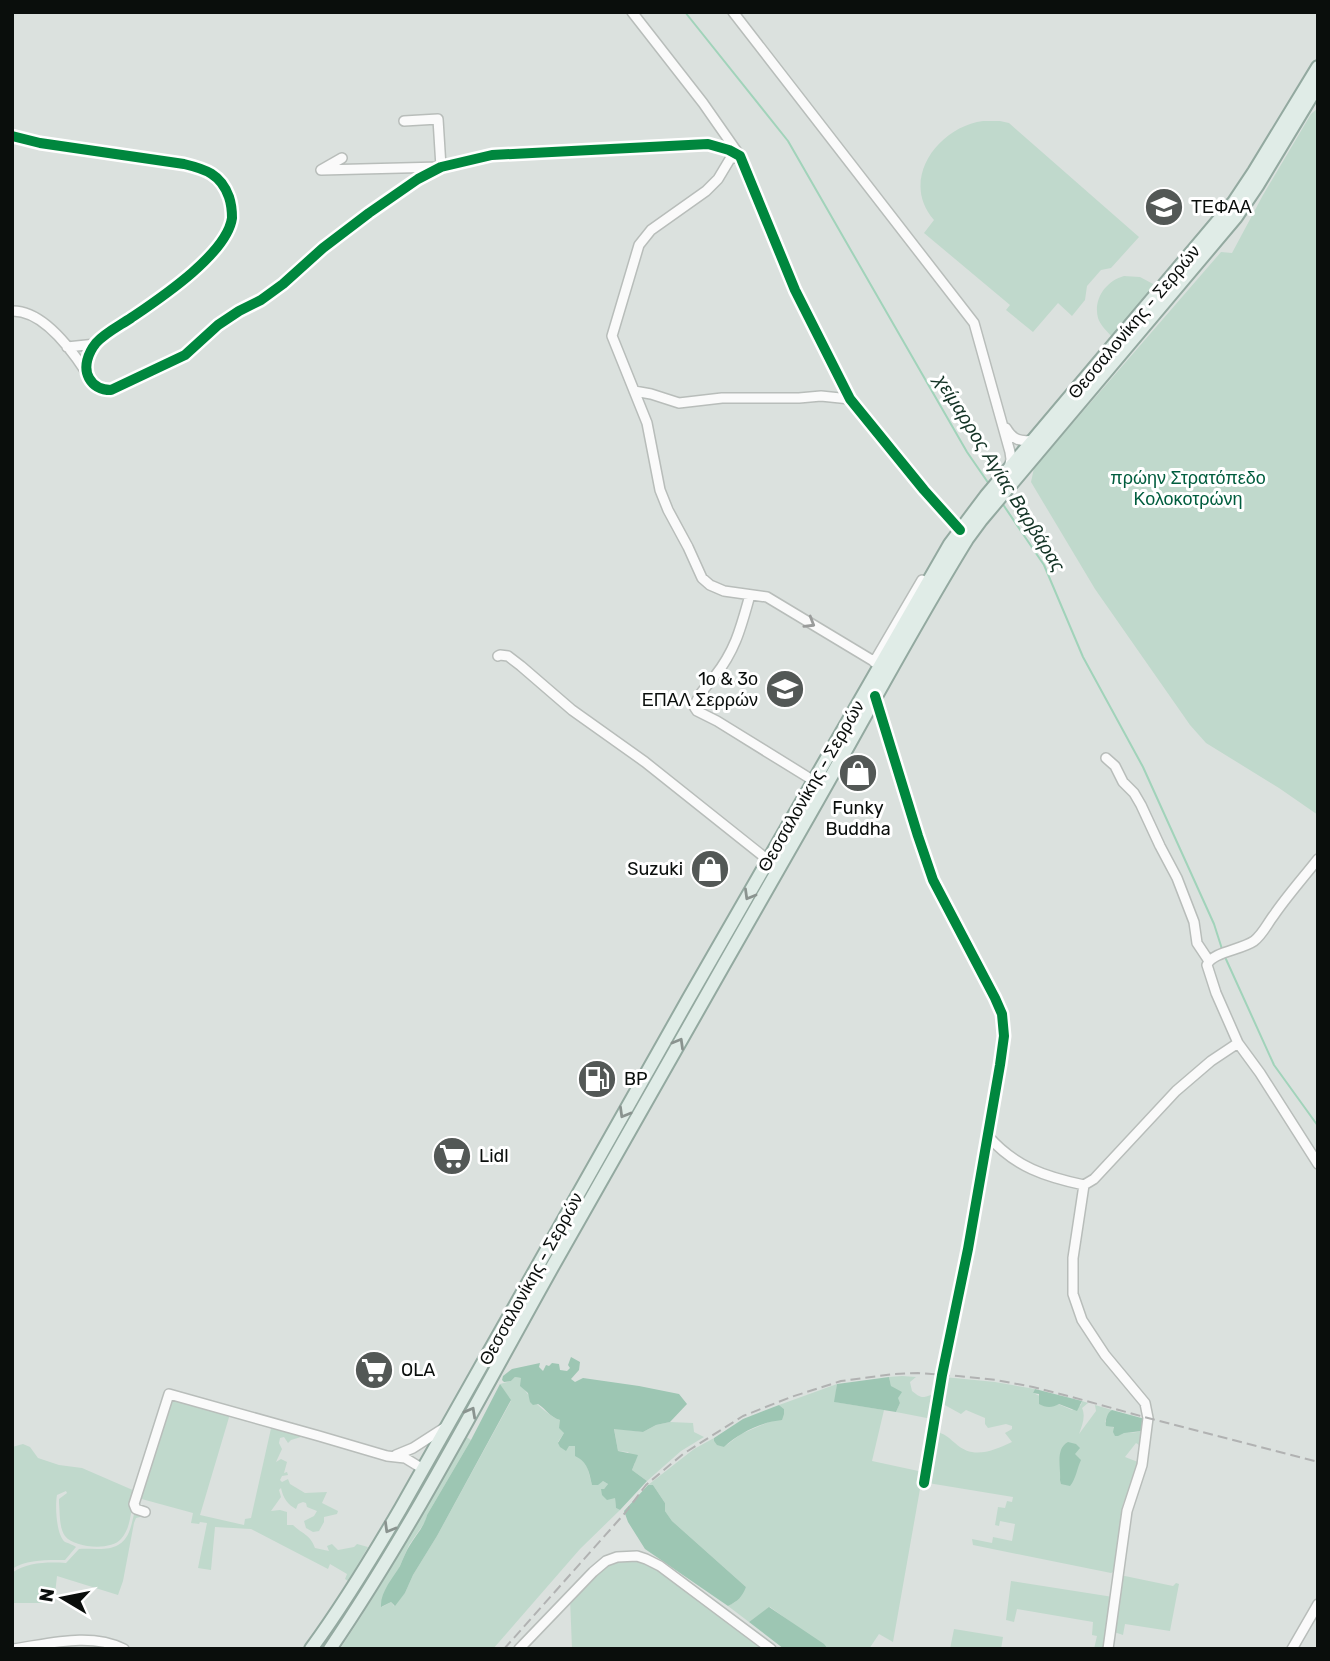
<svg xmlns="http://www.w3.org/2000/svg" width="1330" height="1661" viewBox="0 0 1330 1661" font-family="Rubik,sans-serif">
<rect width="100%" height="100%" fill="#dbe1de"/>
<path fill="#c0d9cc" d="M1318,108V815L1279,788L1206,743L1190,725L1095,589L1031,482L1034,468L1221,252L1232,253L1263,195L1311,114Z
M983,121H1000L1009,123L1139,237L1111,268L1101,270L1087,286L1085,300L1072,316L1058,303L1033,332L1006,310L1010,305L924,233L934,220C899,180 938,127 983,121Z
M1124,276L1140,277L1155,285L1112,337C1107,331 1100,325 1098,318C1093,299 1106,281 1124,276Z
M902,1376L916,1377L910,1382L912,1391C923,1400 923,1397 935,1394L932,1419L896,1412L900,1403L891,1386L889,1377Z
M515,1377L521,1378C522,1382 522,1386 524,1389C530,1399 550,1417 560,1420L564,1433L558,1442L576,1446L587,1466L592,1485L603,1481L608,1484L604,1489L615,1498L616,1508L620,1510L580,1549L493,1649H340C386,1580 426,1508 465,1436L471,1440L427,1515L425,1522L409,1545L382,1607L391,1602L394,1606L405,1593L413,1575L437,1536L511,1401L500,1384L511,1381Z
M944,1377L995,1382L1035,1389L1033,1393L1072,1410L1081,1405L1082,1401L1088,1403L1082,1408C1086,1417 1082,1425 1079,1434L1096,1411L1095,1405L1112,1410L1107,1416L1105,1422C1119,1431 1125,1435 1142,1431L1139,1445L1136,1443L1125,1457L1138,1462L1131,1484L1123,1504L1117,1570L1111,1573L973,1545L972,1539L992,1543L993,1537L1012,1541L1015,1524L1000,1521L999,1526L995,1525L998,1507L1005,1508L1007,1501L1012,1502L1013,1497L928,1483L936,1432C944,1433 949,1438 955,1443C973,1460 992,1451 1012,1442L1005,1433L1012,1429V1426L1006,1424L988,1428L985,1424V1418L966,1410L961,1414L941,1403Z
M837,1384L835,1402L884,1410L872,1461L923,1472L893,1642L879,1634L869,1649H828L770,1607L749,1622L728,1606L735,1602L746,1587L672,1521L665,1511V1503L653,1485H648L694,1449L714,1438V1441L724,1447L741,1434L771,1421L784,1409L779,1405Z
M172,1399L230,1414L200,1515L244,1525L245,1519L251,1518L272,1424L302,1433L301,1437L291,1440L288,1443L284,1437L280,1438L279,1443L282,1449L276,1462L281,1459L287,1462L284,1473L287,1472L288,1475L282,1476L280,1480L282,1482L288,1479L290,1484L305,1493L327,1492L322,1503L338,1511L337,1514L324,1517V1522L319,1531L313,1532L306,1528L304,1521L314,1516L317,1511L307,1507L306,1503L303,1502L298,1504L296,1509C288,1505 283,1498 281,1488L279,1490L281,1497L271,1511L280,1510L287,1512V1525H293C302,1534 310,1534 315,1548L329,1551L327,1546L332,1544L338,1550L354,1547L357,1544L368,1547L348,1581L345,1579L347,1574L330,1564L328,1569L251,1529L215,1527L211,1570L198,1568L207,1523L200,1522L199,1524L191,1523L193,1513L138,1498Z
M670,1422L693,1423L694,1432L704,1437L681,1451L647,1481L632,1470L635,1463L628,1452L618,1451L614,1428L643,1432L656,1425Z
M23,1444L30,1447L38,1458L59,1465L82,1468L135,1491C131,1506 132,1527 121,1539C111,1551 74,1548 65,1536C59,1528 60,1512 59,1503V1499L67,1493L66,1491L57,1495C55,1505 56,1535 65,1542C66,1542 75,1546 76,1547L65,1560C48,1560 27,1559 12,1569V1447Z
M135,1510L140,1513V1517L136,1518L134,1523L123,1581L118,1595L57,1576L54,1603H12V1573C27,1562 48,1562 66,1563L79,1549C98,1548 120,1554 129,1532C132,1525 133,1517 135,1510Z
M637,1559L656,1566L767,1649H572L570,1598L607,1562Z
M1120,1575L1173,1586L1176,1583L1179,1584L1170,1631L1125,1624L1123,1635L1114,1632Z
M1011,1581L1113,1597L1105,1649H1094L1097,1636L1092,1635L1093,1622L1017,1609L1014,1622L1006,1620Z
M954,1629L1003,1637L1001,1649H950Z"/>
<path fill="#9dc6b3" d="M571,1357L580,1362L579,1370L571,1379L575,1382L583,1378L639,1386L679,1394L687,1404L670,1422L656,1425L643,1432L614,1429L618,1451L638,1455L632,1470L647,1481L620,1510L616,1508L615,1498L607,1500L602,1495L601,1489H604L608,1484L603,1481L598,1485H592C589,1472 588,1462 575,1456V1446H569L566,1451L560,1447L558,1443L564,1433L559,1428L560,1420C550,1417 547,1410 538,1404L533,1405L530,1402L528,1393L520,1386L521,1378L515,1377L511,1381L504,1382L502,1380L503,1376L512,1369L540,1363L539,1367L543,1371L546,1365L549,1366L552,1363L559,1364L560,1370L567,1371L570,1368L568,1365Z
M889,1377L891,1386L902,1392L898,1398L900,1403L896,1412L834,1402L837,1384Z
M500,1384L511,1400L437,1536L413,1575L405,1593L395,1606L391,1602L381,1607C380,1592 393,1578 400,1566C403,1559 406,1551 410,1545C416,1535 424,1527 427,1515L471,1440Z
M1035,1389L1082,1401L1077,1411L1059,1404C1052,1408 1046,1408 1039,1404V1394L1033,1393Z
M779,1405L784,1409V1414L782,1420C761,1422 739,1433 724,1447L717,1445L714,1441V1438L743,1419Z
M1112,1410L1145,1419L1142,1431L1124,1433L1118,1436H1115L1113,1432L1114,1427L1106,1426C1105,1420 1107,1413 1112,1410Z
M1068,1442L1076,1444L1080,1448L1075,1454L1081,1460C1077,1468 1076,1479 1070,1486L1061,1484L1060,1480C1061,1467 1055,1449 1068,1442Z
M648,1485H653L665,1503V1511L672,1521L746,1587C742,1597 738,1601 728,1606L645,1549L628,1522L624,1511Z
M769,1607L824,1644L828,1649H784L749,1622Z"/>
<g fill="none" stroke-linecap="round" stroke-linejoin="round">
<path stroke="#a1d3ba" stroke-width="2" d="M685,12L788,141L967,452L989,484
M1002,503L1044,565L1083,657L1143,767L1214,924L1222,949
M1225,957L1274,1065L1318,1126"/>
<g stroke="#b8bdba" stroke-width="12">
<path id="minor" d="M632,12L703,103L740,156L730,159L718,179L706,191L651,230L639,245L612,336L647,423L660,490L668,510L688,547L702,578L710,585L724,591L767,597L885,668
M733,12L974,323L1010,452L1011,459L1009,469
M12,136L40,143L184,164C205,169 221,174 229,197C231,203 232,211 232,218C227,254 159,299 131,318C119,326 105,333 96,343C88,353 83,367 89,378C94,387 101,390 111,390L185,355L218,325L239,311L261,300L283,284L323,248L369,213L418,179L441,167L492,155L708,144L729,150L740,156L795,290L850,399L924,490L960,530
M342,158L321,170L441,167L438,119L404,121
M12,311C42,310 71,349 86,372
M67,347L96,344
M634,391L651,394L679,403L722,398H799L821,396L850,399
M1006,428C1013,440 1020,442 1034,440
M750,595C741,627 736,649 715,676C707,686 696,696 695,708L697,711L717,721L814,781
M498,656L500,655L508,656L521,666L572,710L645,762L768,860
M874,662L922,580
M875,696L918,836L933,880L995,998L1002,1014L1004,1036L1000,1065L968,1249L942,1375L924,1483
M1106,758L1115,766L1123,782L1134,793L1141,805L1160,846L1177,878L1194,922L1197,943L1209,961
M1318,859C1303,878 1287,896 1274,915C1267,924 1263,934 1254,941C1241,950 1212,952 1207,965L1216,993L1238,1043L1260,1073L1318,1164
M988,1136C1015,1167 1046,1177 1084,1185
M396,1455L413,1448L444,1428
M145,1512L136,1509L134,1504L169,1394L319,1436L387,1456L405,1458L423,1469
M13,1649C49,1644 90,1632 124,1649
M519,1649L593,1572L606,1561L617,1557L637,1556L646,1559L660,1566L771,1649
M1108,1649L1127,1511L1142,1465L1148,1418L1145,1403L1105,1355L1082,1320L1073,1294V1258L1084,1185L1094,1179L1176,1091L1211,1061L1238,1043
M1292,1649L1318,1604"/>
</g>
<g stroke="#93a9a0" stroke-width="16">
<path id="major" d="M311,1649C344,1604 373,1556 401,1508L689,998L950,544L986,496L1234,202L1254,172L1318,67
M330,1649C412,1528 479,1398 550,1271C636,1117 724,965 811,812C863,721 912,628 967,539L981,520L1236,217L1257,186L1318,85"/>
</g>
<use href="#minor" stroke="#fafafa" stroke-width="9"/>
<use href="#major" stroke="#e0ece7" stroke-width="12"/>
<path stroke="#b1b2b2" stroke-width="2" stroke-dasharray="10 5" stroke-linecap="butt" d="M504,1649L625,1513L646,1485L683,1454L743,1416L791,1397L841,1381L893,1374L918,1373L958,1376L996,1380L1033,1387L1072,1397L1148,1418L1318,1462"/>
<g stroke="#fff" stroke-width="15">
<path id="cycleway" d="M12,136L40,143L184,164C205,169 221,174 229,197C231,203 232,211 232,218C227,254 159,299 131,318C119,326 105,333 96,343C88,353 83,367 89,378C94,387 101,390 111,390L185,355L218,325L239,311L261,300L283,284L323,248L369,213L418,179L441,167L492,155L708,144L729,150L740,156L795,290L850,399L924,490L960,530
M875,696L918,836L933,880L995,998L1002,1014L1004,1036L1000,1065L968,1249L942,1375L924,1483"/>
</g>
<use href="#cycleway" stroke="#00873e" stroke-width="10"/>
</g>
<defs><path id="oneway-chevron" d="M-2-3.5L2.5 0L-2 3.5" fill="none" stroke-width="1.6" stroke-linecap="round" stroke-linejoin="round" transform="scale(1.75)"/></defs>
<use stroke="#9a9c9b" href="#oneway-chevron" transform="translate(810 623) rotate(31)"/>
<g stroke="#8a938f">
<use href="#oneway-chevron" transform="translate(749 895) rotate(120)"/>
<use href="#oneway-chevron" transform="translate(679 1043) rotate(-60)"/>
<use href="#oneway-chevron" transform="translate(624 1113) rotate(120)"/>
<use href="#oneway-chevron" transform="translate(471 1412) rotate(-61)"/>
<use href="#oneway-chevron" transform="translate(389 1528) rotate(120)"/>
</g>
<defs>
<g id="university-disc" transform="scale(2.0125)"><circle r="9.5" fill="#535856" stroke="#fff"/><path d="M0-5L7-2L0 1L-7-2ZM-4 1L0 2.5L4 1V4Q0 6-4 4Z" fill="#fff"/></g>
<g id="school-disc" transform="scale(2.0125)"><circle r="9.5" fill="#535856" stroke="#fff"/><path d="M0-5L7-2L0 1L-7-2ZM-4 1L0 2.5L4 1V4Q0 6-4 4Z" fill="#fff"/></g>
<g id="shop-disc" transform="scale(2.0125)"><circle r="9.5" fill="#535856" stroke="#fff"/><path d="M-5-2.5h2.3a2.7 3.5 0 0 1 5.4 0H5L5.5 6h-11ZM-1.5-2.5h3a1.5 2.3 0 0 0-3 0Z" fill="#fff"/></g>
<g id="fuel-disc" transform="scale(2.0125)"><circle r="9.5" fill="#535856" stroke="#fff"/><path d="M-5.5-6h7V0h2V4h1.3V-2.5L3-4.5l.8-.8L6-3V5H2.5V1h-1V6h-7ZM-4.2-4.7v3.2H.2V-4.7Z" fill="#fff"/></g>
<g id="supermarket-disc" transform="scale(2.0125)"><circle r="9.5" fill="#535856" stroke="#fff"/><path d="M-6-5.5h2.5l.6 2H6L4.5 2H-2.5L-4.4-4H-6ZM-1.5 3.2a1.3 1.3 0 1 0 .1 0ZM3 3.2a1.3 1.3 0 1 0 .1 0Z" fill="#fff"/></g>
</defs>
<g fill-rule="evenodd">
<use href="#university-disc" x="1164" y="207"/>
<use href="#school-disc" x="785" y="689"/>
<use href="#shop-disc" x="858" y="773"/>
<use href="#shop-disc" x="710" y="869"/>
<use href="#fuel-disc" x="597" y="1079"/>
<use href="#supermarket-disc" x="452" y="1156"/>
<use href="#supermarket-disc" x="374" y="1370"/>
</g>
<g text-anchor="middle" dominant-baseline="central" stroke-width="6" stroke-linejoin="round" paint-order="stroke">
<g font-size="18" fill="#0a0e0c" stroke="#fff" text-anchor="start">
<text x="1191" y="207">ΤΕΦΑΑ</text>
<text x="758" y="679" text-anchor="end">1ο &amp; 3ο<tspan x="758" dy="21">ΕΠΑΛ Σερρών</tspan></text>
<text x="858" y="808" text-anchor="middle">Funky<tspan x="858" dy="21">Buddha</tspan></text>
<text x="683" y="869" text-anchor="end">Suzuki</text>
<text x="624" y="1079">BP</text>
<text x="479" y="1156">Lidl</text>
<text x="401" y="1370">OLA</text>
</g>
<g font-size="18" fill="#0a0e0c" stroke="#fff">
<text transform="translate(1134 322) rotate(-50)">Θεσσαλονίκης - Σερρών</text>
<text transform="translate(811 786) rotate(-60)">Θεσσαλονίκης - Σερρών</text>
<text transform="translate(531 1279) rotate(-61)">Θεσσαλονίκης - Σερρών</text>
</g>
<g font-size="18" fill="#005d3e" stroke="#fff">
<text x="1188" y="478">πρώην Στρατόπεδο<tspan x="1188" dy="21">Κολοκοτρώνη</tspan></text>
</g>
<g font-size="19" font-style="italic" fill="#133325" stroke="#fff">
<text transform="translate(1000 473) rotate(58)">χείμαρρος Αγίας Βαρβάρας</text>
</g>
</g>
<rect width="1330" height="1661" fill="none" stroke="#0a0e0c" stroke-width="28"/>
<g transform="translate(63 1598) rotate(280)" stroke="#ffffff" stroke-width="5" paint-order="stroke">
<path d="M0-5L12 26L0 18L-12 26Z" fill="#0a0e0c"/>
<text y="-10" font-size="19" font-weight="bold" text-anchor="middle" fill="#0a0e0c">N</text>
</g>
</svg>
